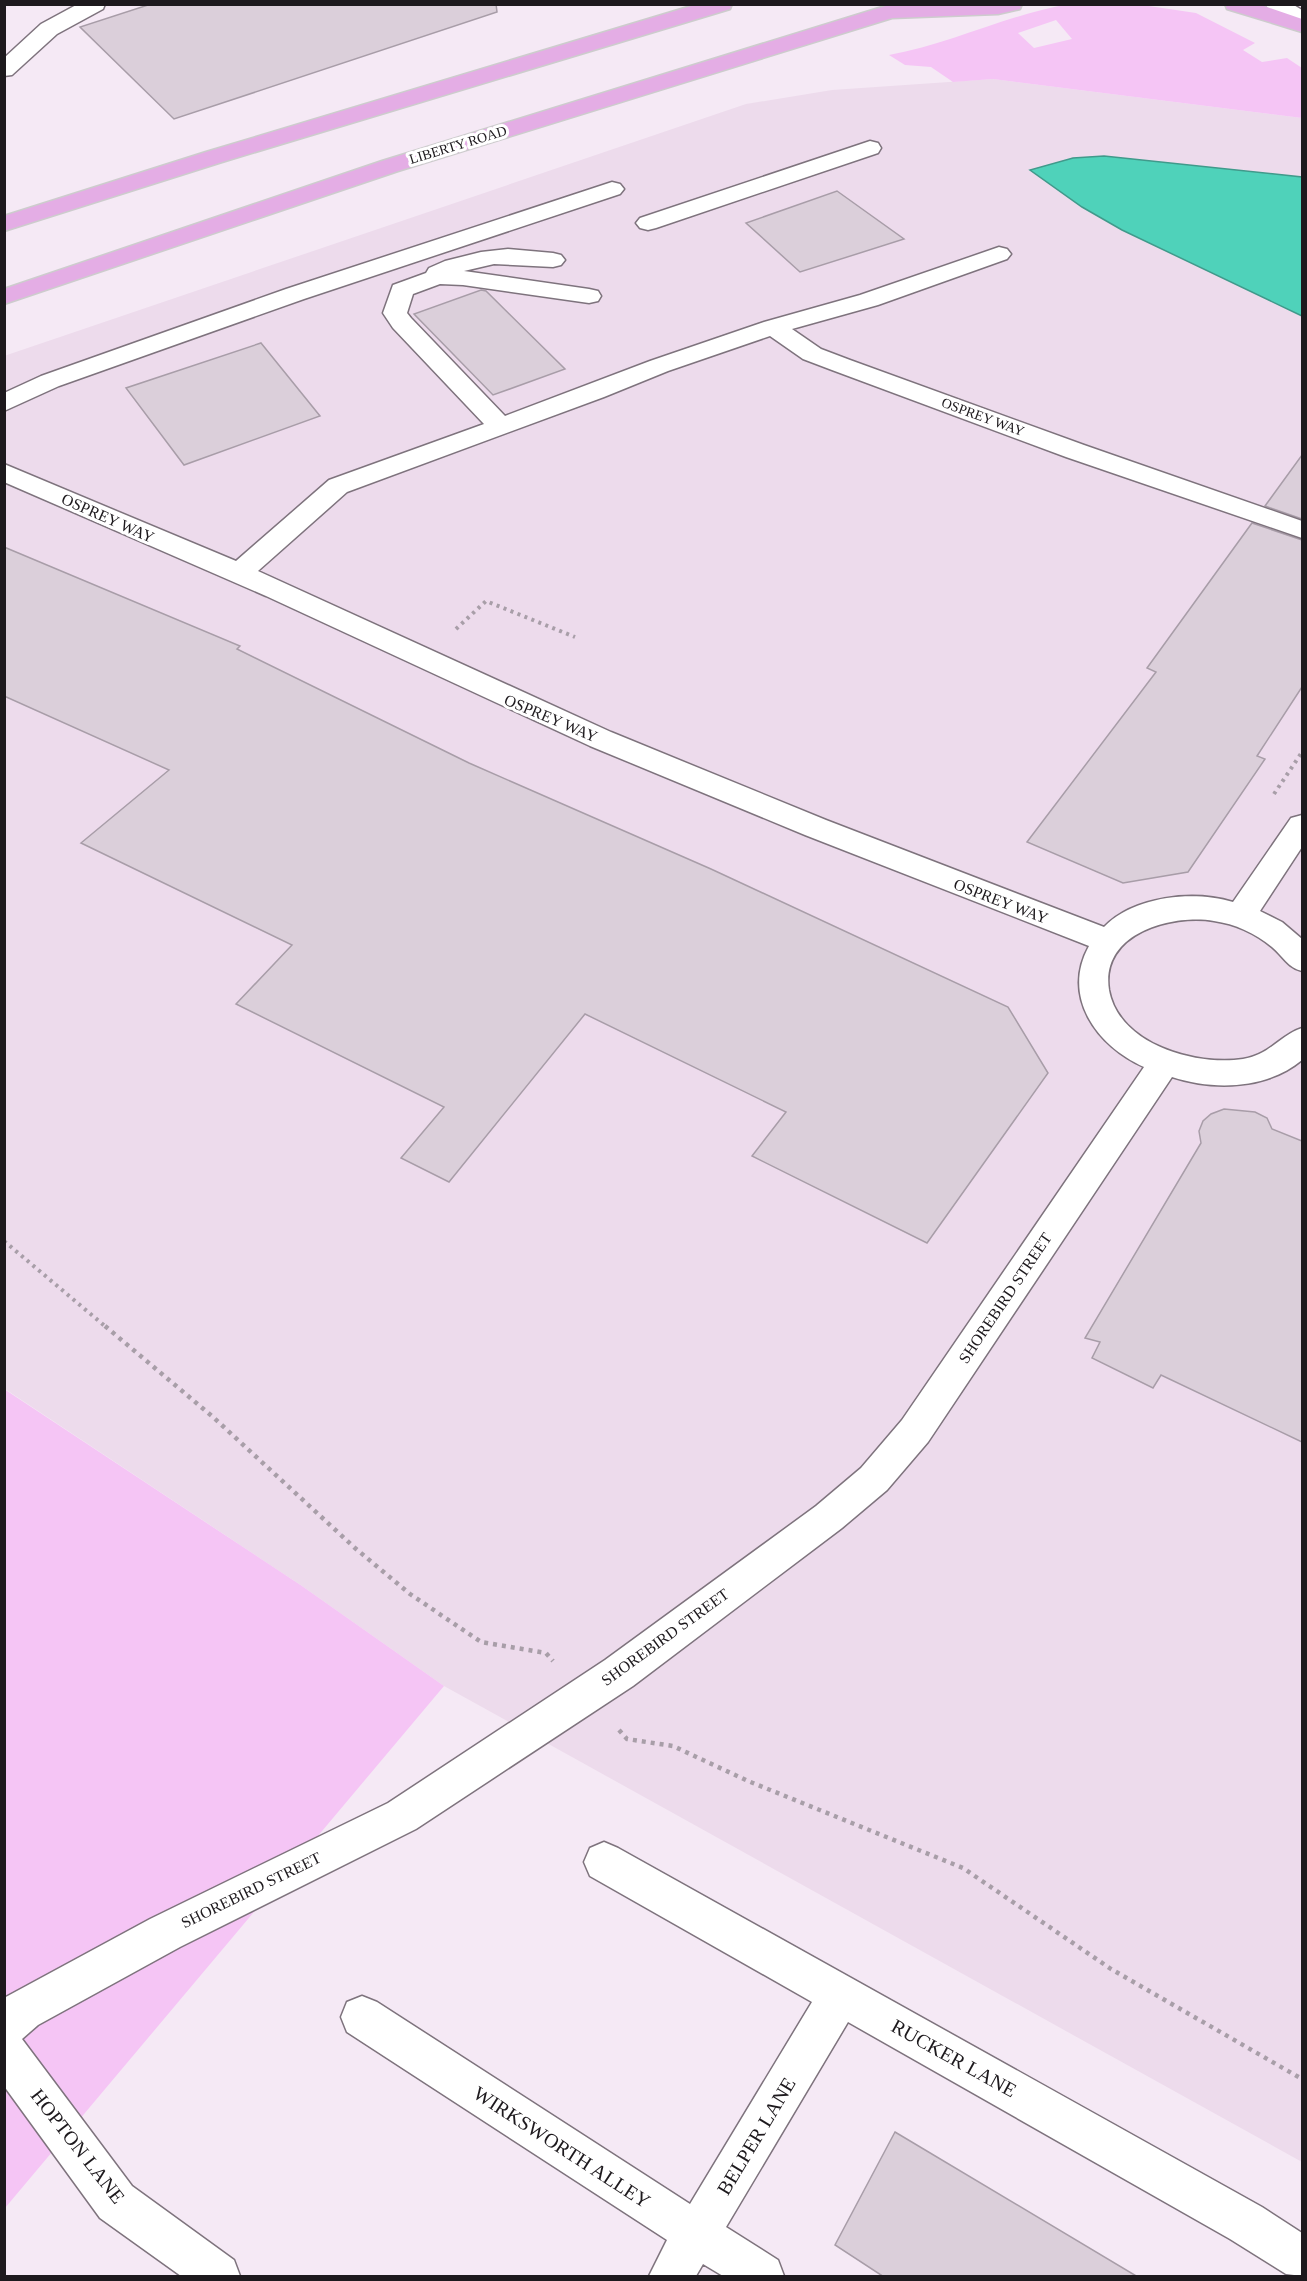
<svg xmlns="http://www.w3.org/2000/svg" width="1307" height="2281" viewBox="0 0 1307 2281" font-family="Georgia,serif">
<rect width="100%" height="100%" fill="#f5e9f5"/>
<path fill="#eddbec" d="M993,79L1302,118V2162L444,1686L302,1586L5,1389L4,356L746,104L832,90Z"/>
<path fill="#f5c5f5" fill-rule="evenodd" d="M1070,4L1142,5L1196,13L1255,43L1243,50L1262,62L1287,58L1302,68V118L993,79L953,82L931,67L905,65L889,55C951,44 1008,14 1070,4ZM1056,20L1072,39L1034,48L1018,33Z
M4,1389L302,1586L444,1686L5,2208Z"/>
<path fill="#4fd2ba" stroke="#409a8b" stroke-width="1.5" d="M1104,156L1302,177V316L1122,230L1082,207L1030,170L1073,158Z"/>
<path fill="#dbcfda" stroke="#a89da8" stroke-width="1.5" d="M151,4H496L497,12L174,119L80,27Z
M837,191L904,239L800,272L746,223Z
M481,290L486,291L565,369L493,395L414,314Z
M261,343L320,416L184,465L126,388Z
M1302,455V519L1265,506Z
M1252,523L1302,540V687L1257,756L1265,759L1188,872L1123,883L1027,842L1156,672L1147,668Z
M4,547L240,646L237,649L469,763L711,869L1008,1007L1048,1073L927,1243L752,1156L786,1112L585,1014L449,1182L401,1158L444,1107L236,1004L292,945L81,843L169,770L4,696Z
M1224,1109L1255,1112L1267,1118L1272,1129L1302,1141V1442L1161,1375L1153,1388L1092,1358L1100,1342L1085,1338L1201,1143L1199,1131L1203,1121L1211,1114Z
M895,2132L1138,2277H884L835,2245Z"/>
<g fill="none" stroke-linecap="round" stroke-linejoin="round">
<g stroke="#7e737d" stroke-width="3">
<path id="minor" d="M78,4H105L103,9L57,34L12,75L4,76V58L41,24Z
M1266,4H1292L1302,10V25L1294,24L1268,9Z
M870,141L878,143L881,148L878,153L656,228L648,230L640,228L636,223L640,218Z
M612,182L620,184L624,189L620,194L304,299L59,386L4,411V393L41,376L286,289Z
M999,247L1007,249L1011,254L1007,259L878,305L792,329L821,349L850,360L1084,445L1302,521V538L1066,457L832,370L803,359L770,336L668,371L604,397L347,492L258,571L611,732L826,820L1104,927C1134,896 1193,890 1233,902L1291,818L1302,815V847L1260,911L1282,922L1302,939V971C1288,968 1283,956 1272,947C1255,933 1235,924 1214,921C1172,914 1100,933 1109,990C1119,1045 1196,1066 1243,1059C1270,1055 1280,1035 1302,1028V1060C1267,1089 1215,1091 1172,1077L928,1442L887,1490L842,1528L633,1686L416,1829L180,1947L38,2025L22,2039L132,2186L234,2260L240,2276H181L100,2218L4,2086V1998L150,1919L388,1803L605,1660L816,1506L861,1468L902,1420L1144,1067C1097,1046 1061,997 1089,946L805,835L590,746L266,596L4,482V464L236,561L329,480L484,424L393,328L383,313L393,285L426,273L429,268L445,261L481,252L508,249L553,253L561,255L565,260L561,265L553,267L494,264L464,271L589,289L598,291L601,296L598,301L589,303L463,285L440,284L413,294L407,313L411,318L505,416L650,361L764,322L860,295Z
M604,1842L618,1848L1262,2207L1302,2233V2276L1286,2274L1230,2239L848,2022L726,2227L778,2260L784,2276H723L703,2264L696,2276H649L667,2240L347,2032L341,2017L347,2002L362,1996L377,2002L690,2204L812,2002L590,1876L584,1862L590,1848Z"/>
</g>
<g stroke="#cdcccd" stroke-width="3">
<path id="major" d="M698,4H732L730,9L222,162L4,231V216L206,152Z
M892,4H1022L1020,9L998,14L892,18L398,171L4,304V289L382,161Z
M1225,4H1258L1302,19V32L1227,9Z"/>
</g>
<path stroke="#a89ea8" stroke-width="4" stroke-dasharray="3 4.5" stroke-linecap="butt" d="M456,629L486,601L575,637
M1274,794L1302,752
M4,1241L106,1327"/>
<path stroke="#a89ea8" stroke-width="4.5" stroke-dasharray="4 5" stroke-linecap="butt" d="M105,1326L213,1417L355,1548L410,1594L481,1642L546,1653L553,1661
M619,1730L627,1739L673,1746L748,1781L963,1868L1111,1969L1302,2079"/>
<use href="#minor" fill="#fff" fill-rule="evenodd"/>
<use href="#major" fill="#e4ade5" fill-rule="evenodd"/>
</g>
<g text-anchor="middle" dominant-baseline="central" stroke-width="6" stroke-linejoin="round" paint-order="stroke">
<g font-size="14" fill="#1d191d" stroke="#fff">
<text transform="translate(458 145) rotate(-17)">LIBERTY ROAD</text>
<text transform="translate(983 417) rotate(20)">OSPREY WAY</text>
</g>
<g font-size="16" fill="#1d191d" stroke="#fff">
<text transform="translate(108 518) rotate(24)">OSPREY WAY</text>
<text transform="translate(551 718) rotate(23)">OSPREY WAY</text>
<text transform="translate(1001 901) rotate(21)">OSPREY WAY</text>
<text transform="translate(1005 1298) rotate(-56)">SHOREBIRD STREET</text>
<text transform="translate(665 1637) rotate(-36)">SHOREBIRD STREET</text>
<text transform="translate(251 1890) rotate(-26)">SHOREBIRD STREET</text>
</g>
<g font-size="20" fill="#1d191d" stroke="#fff">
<text transform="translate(954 2058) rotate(29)">RUCKER LANE</text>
<text transform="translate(756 2136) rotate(-59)">BELPER LANE</text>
<text transform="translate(78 2146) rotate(52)">HOPTON LANE</text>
<text transform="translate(562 2147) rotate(33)">WIRKSWORTH ALLEY</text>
</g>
</g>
<rect width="1307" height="2281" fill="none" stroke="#1d191d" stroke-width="12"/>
</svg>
